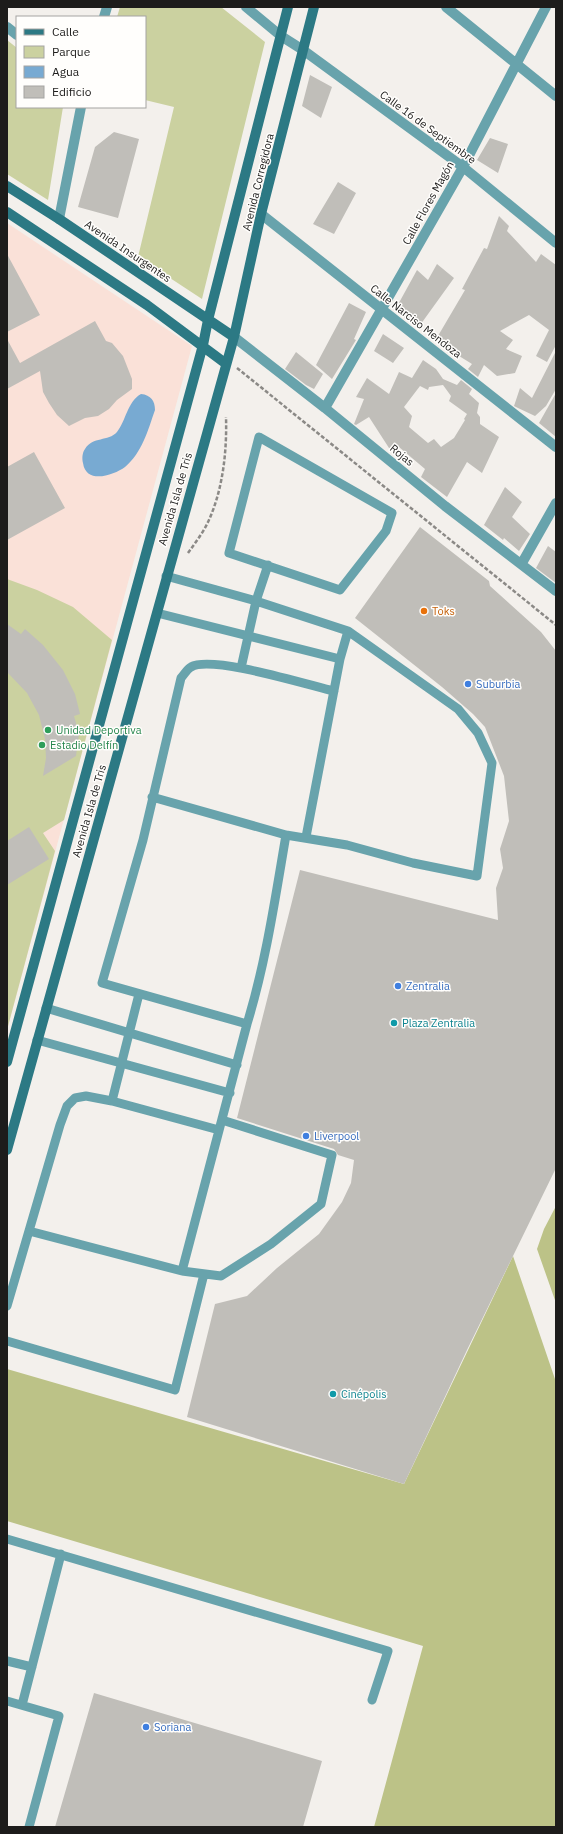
<svg xmlns="http://www.w3.org/2000/svg" width="563" height="1834" viewBox="0 0 563 1834" font-family="'IBM Plex Sans',sans-serif">
<rect width="100%" height="100%" fill="#f3f0ec"/>
<path fill="#fae1d8" d="M7,223L192,346L7,1030Z"/>
<path fill="#cbd1a0" d="M120,7H221L265,42L202,299L138,257L174,107L145,100V17H117Z
M7,40L17,48V107H63L48,200L7,174Z
M7,579L37,590L73,607L112,640L64,820L43,833L55,851L7,1030Z"/>
<path fill="#bcc287" d="M556,1206V1303L537,1249L544,1229Z
M513,1256L556,1382V1827H374L423,1646L7,1521V1369L404,1484Z"/>
<path fill="#78aad2" d="M141,394C151,395 155,401 155,410C148,430 142,453 125,467C114,475 86,485 83,463C82,459 82,453 85,449C93,436 108,442 117,432C126,421 127,402 141,394Z"/>
<path fill="#c0beb9" fill-rule="evenodd" d="M310,75L332,87L321,118L302,106Z
M114,132L139,139L118,218L78,207L95,147Z
M490,138L508,144L498,173L477,160Z
M338,182L356,193L334,234L313,224Z
M499,216L509,226L507,231L536,262L541,254L556,265V345L547,362L536,356L549,330L529,315L500,331L513,340L506,349L522,356L515,373L497,376L484,365L478,377L468,369L472,364L435,341L465,290L462,289L484,248L487,249Z
M7,254L40,315L7,332Z
M437,264L454,278L418,328L395,310L417,270L428,280Z
M349,303L366,312L354,339L356,340L332,379L316,365Z
M95,321L106,341L112,343L123,356L132,379V389L117,400L109,409L98,416L85,418L69,426L57,415L49,403L43,392L40,371L7,389V339L20,363Z
M383,334L404,348L393,363L374,351Z
M556,351V389L546,406L535,416L518,408L514,406L520,388L532,398Z
M296,352L323,374L314,389L306,385L285,369Z
M423,360L436,369L443,379L457,385L461,380L472,389L469,394L479,403L477,413L480,417V424L499,437L482,473L467,462L447,497L421,477L425,469L399,447L396,451L389,448L369,417L356,425L354,424L364,399L356,397L367,378L389,394L399,372L412,378ZM443,385L451,396L449,401L467,414L464,419L465,420L454,438L441,447L434,439L428,443L409,427L412,416L404,407L420,386L428,390L429,387Z
M556,393V437L539,423Z
M34,452L65,508L7,540V467Z
M505,487L522,502L512,517L530,534L519,551L504,538L503,540L484,525Z
M420,527L489,581L490,586L541,632L556,651V1168L467,1350L404,1484L187,1417L215,1304L247,1296L277,1268L319,1234L342,1202L351,1183L354,1160L338,1155L334,1149L237,1118L300,870L498,920L496,888L503,868L500,849L509,821L504,776L485,727L473,714L442,687L355,618Z
M548,546L556,552V583L536,568Z
M7,624L21,634L25,629L43,645L63,670L75,694L80,714L74,716L79,734L76,756L43,776L46,758L45,739L39,715L27,693L7,672Z
M29,827L49,859L7,885V841Z
M94,1693L322,1761L303,1827H55Z"/>
<g fill="none" stroke-linecap="round" stroke-linejoin="round">
<path stroke="#8b8986" stroke-width="2.5" stroke-dasharray="4 2" stroke-linecap="butt" d="M237,368L556,625
M188,553C195,543 203,533 208,522C223,490 227,451 226,417"/>
<path stroke="#68a3ac" stroke-width="9" d="M259,437L392,513L386,531L340,590L229,553Z
M157,613L340,659
M241,668L256,601L268,565
M152,797L286,835L347,845L413,863L477,876L492,763L478,733L458,709L348,631L256,601L166,576
M306,837L340,659L348,631
M46,1008L237,1065
M247,1024L102,983L143,840L181,678C184,675 187,669 191,667C212,655 308,685 334,691
M37,1040L230,1093
M112,1101L139,994
M29,1231L182,1271L221,1276L271,1244L321,1204L332,1155L222,1120
M182,1271L247,1024C266,962 275,899 286,835
M7,1306L60,1125L67,1106L75,1098L86,1096L112,1101L219,1130
M7,1341L175,1390L204,1274
M7,1539L388,1651L372,1700
M7,1661L32,1667
M7,1701L59,1716L29,1827
M22,1705L61,1554"/>
<path stroke="#68a3ac" stroke-width="10" d="M246,7L281,36L303,50L463,167L556,243
M446,7L556,96
M104,17L107,7
M7,27L17,35
M261,214L556,447
M59,219L81,107
M234,337L325,408L445,506L556,591
M325,408L463,167L546,7
M522,563L556,503"/>
<path stroke="#2c7984" stroke-width="10" d="M7,186L59,219L234,337
M7,212L147,305L225,363
M7,1062L203,345L208,320L288,7
M7,1150L234,337L261,214L314,7"/>
</g>
<circle fill="#e8710a" stroke="#fffefc" stroke-width="1.5" cx="424" cy="611" r="4"/>
<g fill="#3f7fe0" stroke="#fffefc" stroke-width="1.5">
<circle cx="468" cy="684" r="4"/>
<circle cx="398" cy="986" r="4"/>
<circle cx="306" cy="1136" r="4"/>
<circle cx="146" cy="1727" r="4"/>
</g>
<g fill="#2e9e5b" stroke="#fffefc" stroke-width="1.5">
<circle cx="48" cy="730" r="4"/>
<circle cx="42" cy="745" r="4"/>
</g>
<g fill="#0f9aa8" stroke="#fffefc" stroke-width="1.5">
<circle cx="394" cy="1023" r="4"/>
<circle cx="333" cy="1394" r="4"/>
</g>
<g text-anchor="middle" dominant-baseline="central" stroke-width="3" stroke-linejoin="round" paint-order="stroke">
<g font-size="11" fill="#1d1c1b" stroke="#fffefc">
<text transform="translate(428 127) rotate(36)">Calle 16 de Septiembre</text>
<text transform="translate(258 182) rotate(-76)">Avenida Corregidora</text>
<text transform="translate(428 203) rotate(-61)">Calle Flores Magón</text>
<text transform="translate(128 251) rotate(34)">Avenida Insurgentes</text>
<text transform="translate(416 321) rotate(38)">Calle Narciso Mendoza</text>
<text transform="translate(402 455) rotate(39)">Rojas</text>
<text transform="translate(175 499) rotate(-74)">Avenida Isla de Tris</text>
<text transform="translate(89 811) rotate(-74)">Avenida Isla de Tris</text>
</g>
<g font-size="11" fill="#c56008" stroke="#fffefc" text-anchor="start">
<text x="432" y="611">Toks</text>
</g>
<g font-size="11" fill="#366cbe" stroke="#fffefc" text-anchor="start">
<text x="476" y="684">Suburbia</text>
<text x="406" y="986">Zentralia</text>
<text x="314" y="1136">Liverpool</text>
<text x="154" y="1727">Soriana</text>
</g>
<g font-size="11" fill="#27864d" stroke="#fffefc" text-anchor="start">
<text x="56" y="730">Unidad Deportiva</text>
<text x="50" y="745">Estadio Delfín</text>
</g>
<g font-size="11" fill="#0d838f" stroke="#fffefc" text-anchor="start">
<text x="402" y="1023">Plaza Zentralia</text>
<text x="341" y="1394">Cinépolis</text>
</g>
</g>
<rect width="563" height="1834" fill="none" stroke="#1d1c1b" stroke-width="16"/>
<rect x="16" y="16" width="130" height="92" fill="#fffefc" stroke="#a5a4a2"/>
<rect x="24" y="29" width="20" height="6" fill="#2c7984" stroke="#a5a4a2"/>
<text x="52" y="36" font-size="12" fill="#1d1c1b">Calle</text>
<rect x="24" y="46" width="20" height="12" fill="#cbd1a0" stroke="#a5a4a2"/>
<text x="52" y="56" font-size="12" fill="#1d1c1b">Parque</text>
<rect x="24" y="66" width="20" height="12" fill="#78aad2" stroke="#a5a4a2"/>
<text x="52" y="76" font-size="12" fill="#1d1c1b">Agua</text>
<rect x="24" y="86" width="20" height="12" fill="#c0beb9" stroke="#a5a4a2"/>
<text x="52" y="96" font-size="12" fill="#1d1c1b">Edificio</text>
</svg>
